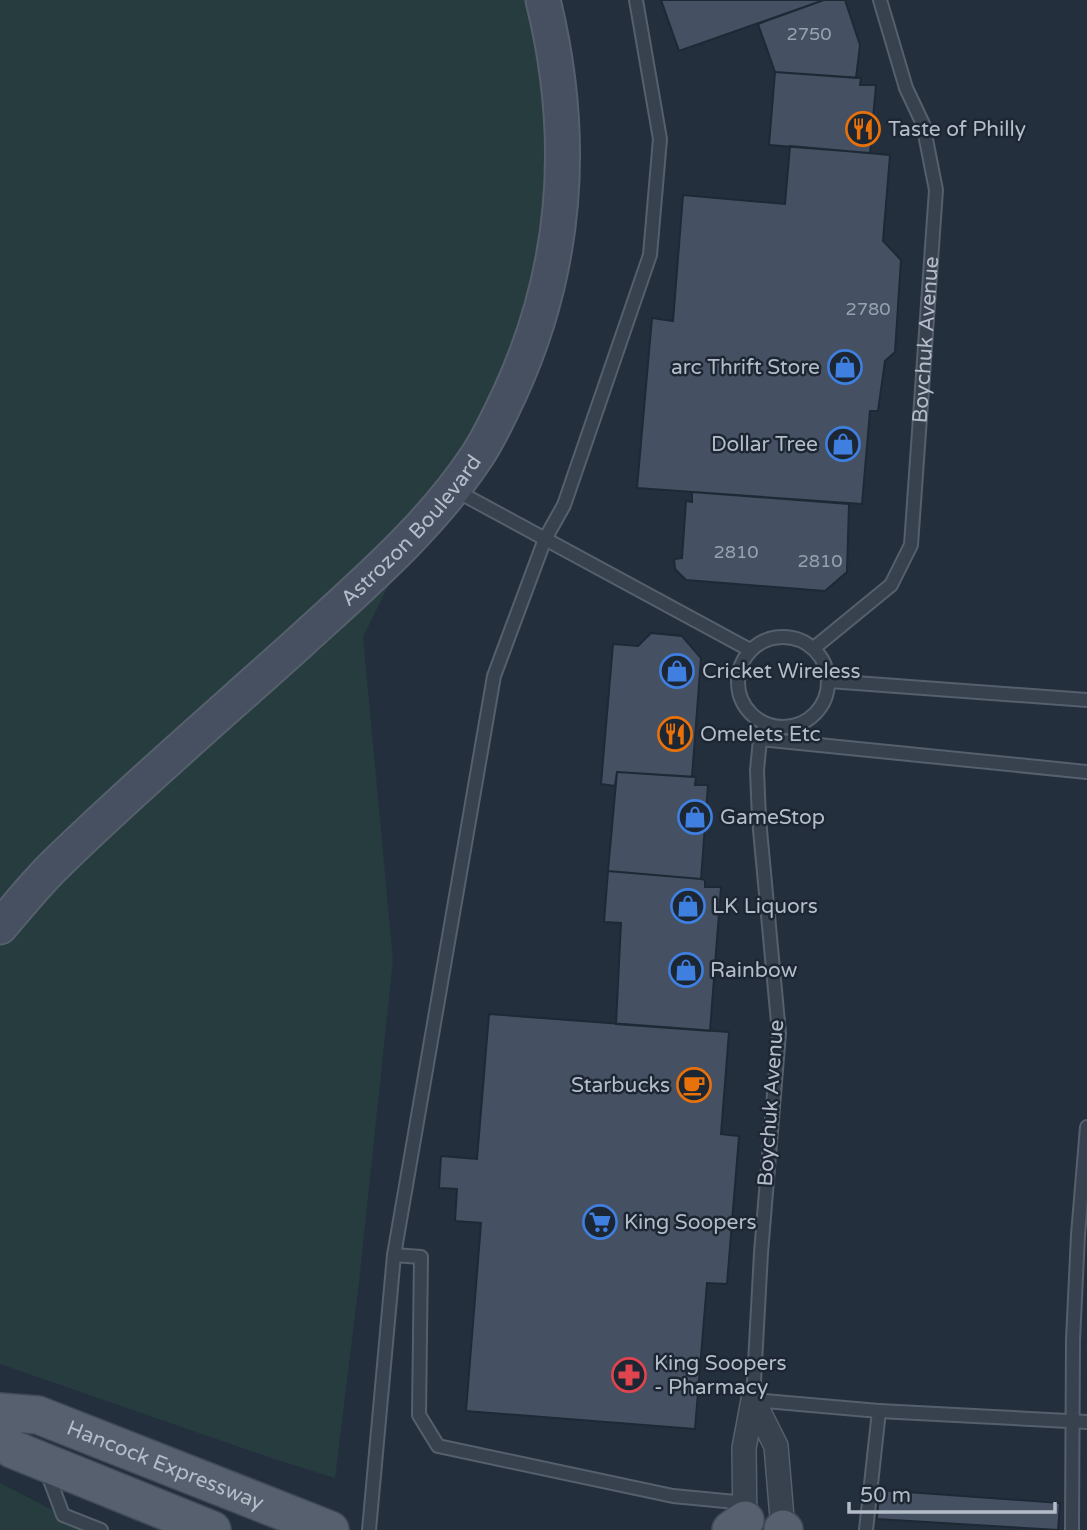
<svg xmlns="http://www.w3.org/2000/svg" width="1087" height="1530" viewBox="0 0 1087 1530" font-family="'Varela Round',sans-serif">
<rect width="100%" height="100%" fill="#242f3e"/>
<path fill="#263c3f" d="M0,0H534L564,149L544,300L493,429L413,536L363,637L393,960L359,1282L335,1478L274,1459L0,1364Z
M0,1483L91,1530H0Z"/>
<path fill="#455162" stroke="#1f2835" stroke-width="2" d="M661,0H824L679,51Z
M824,0H845L860,45L856,78L775,72L758,24Z
M775,72L861,78L860,85H876L870,153L769,145Z
M790,146L890,155L883,241L901,260L895,352L885,361L878,411H870L862,504L637,488L652,318L673,321L683,195L785,204Z
M692,492L849,504L847,572L825,591L686,580L675,569L674,559L682,558L686,501L692,502Z
M651,633L682,636L701,658L692,777L617,772L615,786L601,784L613,644L638,646Z
M617,772L696,777L695,785H708L701,879L608,871Z
M608,871L701,879L705,880V887H721L710,1031L616,1024L621,923L604,922Z
M489,1014L729,1032L721,1134L739,1136L727,1284L707,1283L695,1429L466,1411L481,1223L455,1221L457,1189L439,1188L441,1156L477,1159Z
M879,1490L1060,1503L1058,1530L877,1519Z"/>
<g fill="none" stroke-linecap="round" stroke-linejoin="round">
<g stroke="#565f6c" stroke-width="16">
<g id="service">
<path d="M453,489L750,650"/>
<circle cx="783" cy="682" r="45"/>
<path id="s1" d="M814,648L891,585L911,545L936,190L923,124L906,88L880,0"/>
<path d="M829,681L1087,700"/>
<path d="M766,724L760,739L757,770L759,819L779,1033L761,1253L753,1400L879,1411L866,1530"/>
<path d="M760,739L1087,772"/>
<path d="M394,1255L421,1257L419,1415L438,1446L673,1496L746,1503"/>
<path d="M879,1411L1087,1422"/>
<path d="M47,1472L63,1515L101,1530"/>
<path d="M369,1530L394,1255L494,676L545,539L564,505L650,255L660,139L636,0"/>
<path d="M1072,1530L1073,1340L1078,1235L1087,1127"/>
</g>
</g>
<g stroke="#565f6c" stroke-width="26">
<path id="minor" d="M753,1400L776,1446L783,1530
M745,1530L744,1448L753,1400"/>
</g>
<g stroke="#565f6c" stroke-width="37">
<g id="secondary">
<path id="s2" d="M0,927C19,905 37,882 58,862C136,786 219,715 300,642C362,585 428,529 475,459C489,439 499,416 510,393C568,267 576,134 543,0"/>
</g>
</g>
<g stroke="#414a57" stroke-width="40">
<g id="primary">
<path id="s3" d="M0,1412L38,1415L330,1530"/>
<path d="M0,1437L12,1449L212,1530"/>
<path d="M783,1529L784,1530"/>
<path d="M731,1530L745,1520"/>
</g>
</g>
<use href="#service" stroke="#38414e" stroke-width="12"/>
<use href="#minor" stroke="#38414e" stroke-width="23"/>
<use href="#secondary" stroke="#465061" stroke-width="33"/>
<use href="#primary" stroke="#56606e" stroke-width="37"/>
</g>
<defs>
<g id="restaurant-ring" transform="scale(1.75)"><circle r="9.5" fill="#1d2633" stroke="#e8710a" stroke-width="1.5"/><path d="M-5-6h1v4h1v-4h1v4h1v-4h1v5L-1.5 .5V6h-2V.5L-5-1ZM5-6V6H3V1.5H1.5Q1.5-4 5-6Z" fill="#e8710a"/></g>
<g id="shop-ring" transform="scale(1.75)"><circle r="9.5" fill="#1d2633" stroke="#3f7fe0" stroke-width="1.5"/><path d="M-5-2.5h2.3a2.7 3.5 0 0 1 5.4 0H5L5.5 6h-11ZM-1.5-2.5h3a1.5 2.3 0 0 0-3 0Z" fill="#3f7fe0"/></g>
<g id="cafe-ring" transform="scale(1.75)"><circle r="9.5" fill="#1d2633" stroke="#e8710a" stroke-width="1.5"/><path d="M-5.5-4.5H6V0H3Q3 3.5 0 3.5H-2.5Q-5.5 3.5-5.5 0ZM3-3.2v2h1.7v-2ZM-6 4.5H4V6H-6Z" fill="#e8710a"/></g>
<g id="supermarket-ring" transform="scale(1.75)"><circle r="9.5" fill="#1d2633" stroke="#3f7fe0" stroke-width="1.5"/><path d="M-6-5.5h2.5l.6 2H6L4.5 2H-2.5L-4.4-4H-6ZM-1.5 3.2a1.3 1.3 0 1 0 .1 0ZM3 3.2a1.3 1.3 0 1 0 .1 0Z" fill="#3f7fe0"/></g>
<g id="pharmacy-ring" transform="scale(1.75)"><circle r="9.5" fill="#1d2633" stroke="#e0444e" stroke-width="1.5"/><path d="M-2-6h4v4h4v4h-4v4h-4v-4h-4v-4h4Z" fill="#e0444e"/></g>
</defs>
<g fill-rule="evenodd">
<use href="#restaurant-ring" x="863" y="129"/>
<use href="#shop-ring" x="845" y="367"/>
<use href="#shop-ring" x="843" y="444"/>
<use href="#shop-ring" x="677" y="671"/>
<use href="#restaurant-ring" x="675" y="734"/>
<use href="#shop-ring" x="695" y="817"/>
<use href="#shop-ring" x="688" y="906"/>
<use href="#shop-ring" x="686" y="970"/>
<use href="#cafe-ring" x="694" y="1085"/>
<use href="#supermarket-ring" x="600" y="1222"/>
<use href="#pharmacy-ring" x="629" y="1375"/>
</g>
<g text-anchor="middle" dominant-baseline="central" stroke-width="5" stroke-linejoin="round" paint-order="stroke">
<g font-size="18" fill="#98a1af">
<text x="809" y="34">2750</text>
<text x="868" y="309">2780</text>
<text x="736" y="552">2810</text>
<text x="820" y="561">2810</text>
</g>
<g font-size="21" fill="#b4bcc9" stroke="#1d2633" text-anchor="start">
<text x="888" y="129">Taste of Philly</text>
<text x="820" y="367" text-anchor="end">arc Thrift Store</text>
<text x="818" y="444" text-anchor="end">Dollar Tree</text>
<text x="702" y="671">Cricket Wireless</text>
<text x="700" y="734">Omelets Etc</text>
<text x="720" y="817">GameStop</text>
<text x="712" y="906">LK Liquors</text>
<text x="710" y="970">Rainbow</text>
<text x="670" y="1085" text-anchor="end">Starbucks</text>
<text x="624" y="1222">King Soopers</text>
<text x="654" y="1363">King Soopers<tspan x="654" dy="24">- Pharmacy</tspan></text>
</g>
<g font-size="21" fill="#b4bcc9" stroke="#1d2633">
<text stroke="none"><textPath href="#s1" startOffset="350">Boychuk Avenue</textPath></text>
<text stroke="none"><textPath href="#s2" startOffset="572">Astrozon Boulevard</textPath></text>
<text transform="translate(771 1103) rotate(-86)">Boychuk Avenue</text>
<text stroke="none"><textPath href="#s3" startOffset="175">Hancock Expressway</textPath></text>
</g>
</g>
<path d="M849 1502v10h206v-10" fill="none" stroke="#b4bcc9" stroke-width="3.5"/>
<text x="860" y="1502" font-size="21" fill="#b4bcc9" stroke="#1d2633" stroke-width="5" paint-order="stroke">50 m</text>
</svg>
